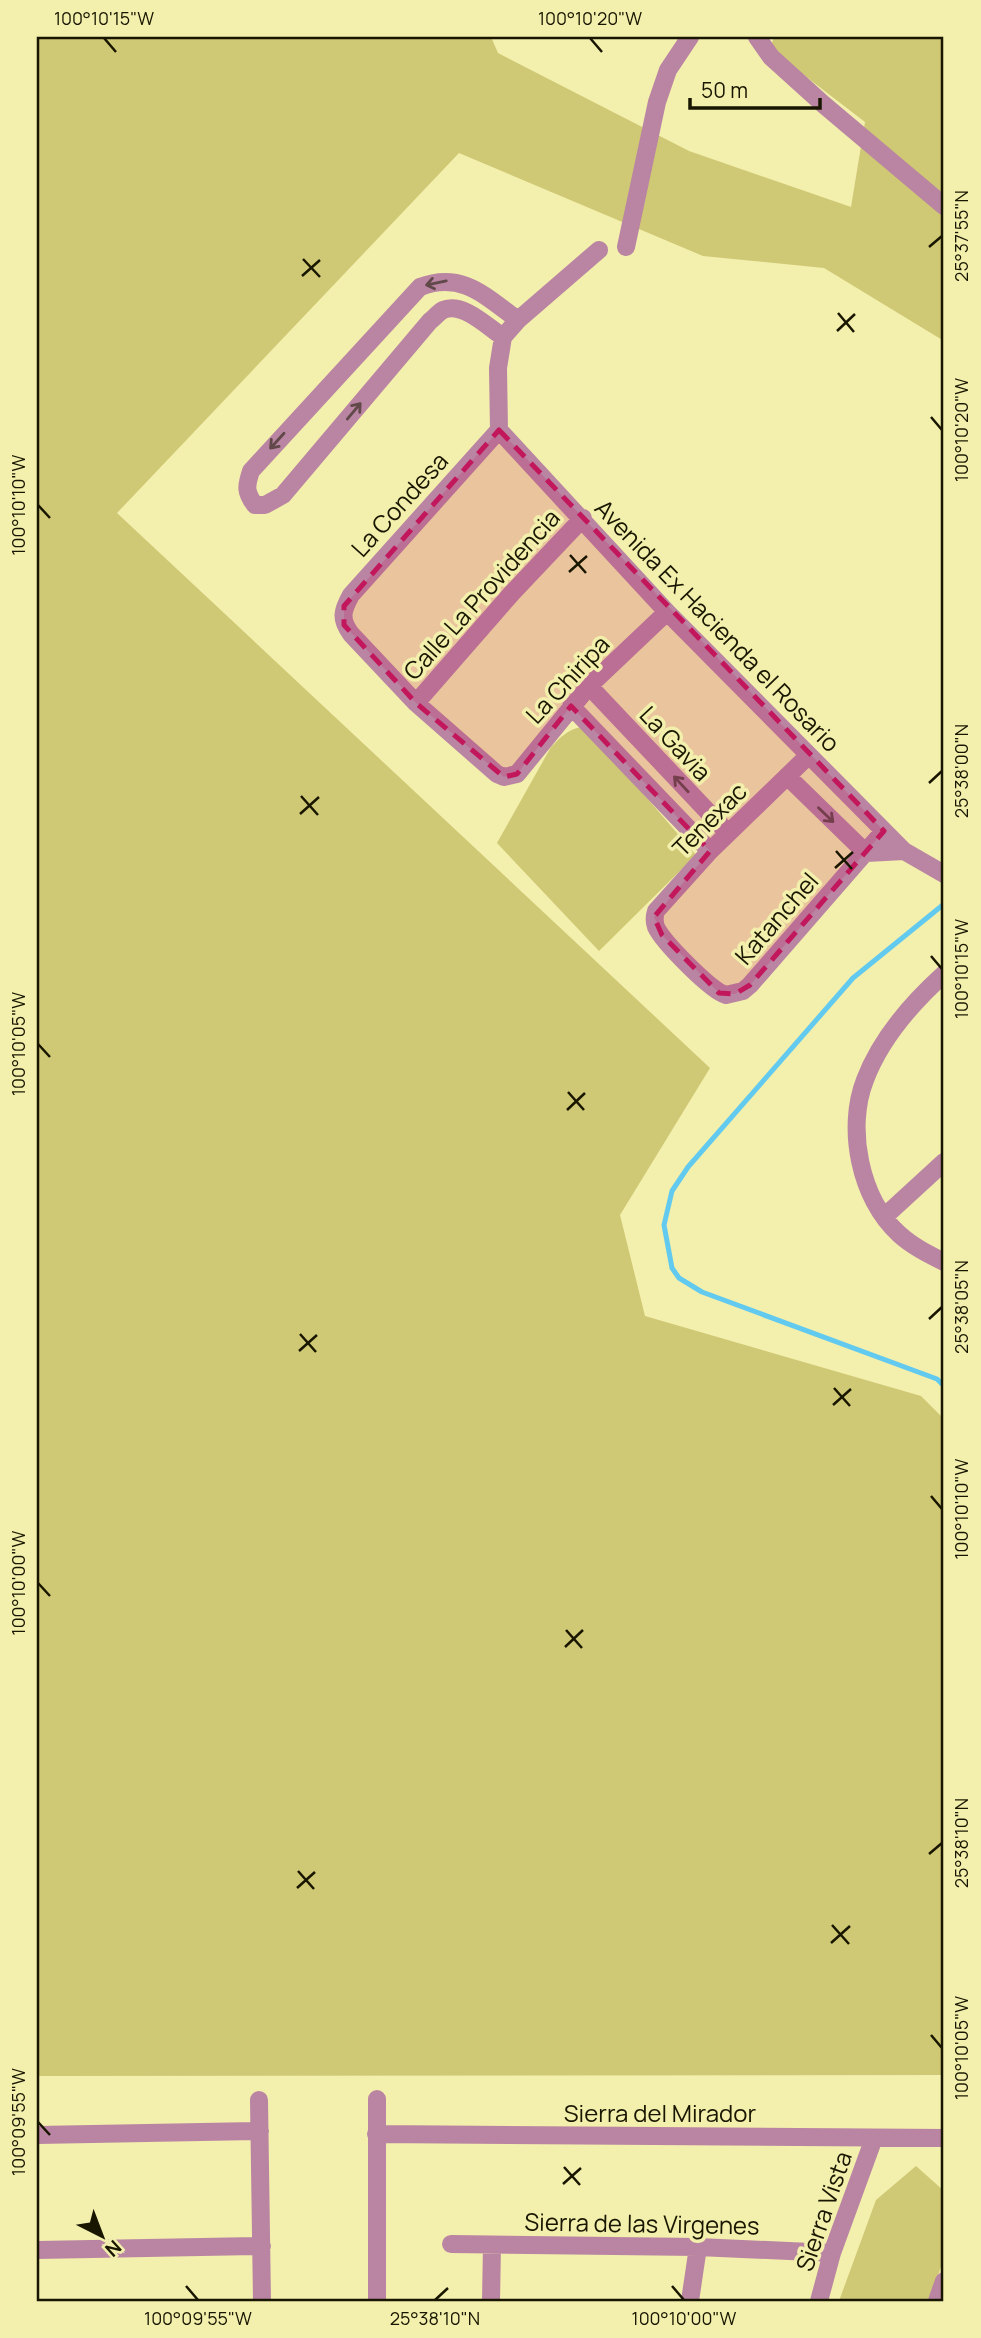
<svg xmlns="http://www.w3.org/2000/svg" width="981" height="2338" viewBox="0 0 981 2338" font-family="Manrope,sans-serif">
<rect width="100%" height="100%" fill="#f3efad"/>
<path fill="#cfc874" d="M37,37H491L498,53L689,151L851,207L865,122L770,49L774,37H944V341L824,268L703,256L459,153L117,513L710,1068L620,1215L645,1316L921,1396L944,1419V2075L37,2076Z
M581,727L590,732L696,855L599,951L497,843L551,747C561,737 567,730 581,727Z
M916,2166L944,2191V2258L929,2301H839L876,2200Z"/>
<g fill="none" stroke-linecap="round" stroke-linejoin="round">
<path stroke="#63caef" stroke-width="5" d="M944,904L853,978L688,1167L672,1191L664,1225L672,1268L679,1278L702,1292L937,1379L944,1386"/>
<path stroke="#ba85a3" stroke-width="18" d="M757,37L771,57L823,104L944,206
M626,247L657,102L668,70L690,37
M503,337C488,327 462,301 443,310C438,313 434,318 430,321L283,495L265,505H255C245,492 246,486 251,471L420,287C462,271 485,296 518,320
M499,430L351,595C342,611 340,619 351,634L416,703L497,774L504,777L517,774L589,686L667,612
M499,430L667,612L904,851L944,874
M499,430L498,368L503,337L518,320L599,250
M589,686L728,833
M416,703L512,593L583,518
M571,706L710,851
M808,756L710,851L656,911C654,917 654,921 656,927C663,942 711,991 726,995L743,991L750,985L884,831
M787,776L866,853L904,851
M944,974C913,1002 880,1040 865,1080C846,1128 860,1199 899,1234C912,1246 928,1254 944,1262
M884,1217L944,1162
M377,2099V2301
M259,2100L262,2301
M376,2134L944,2138
M37,2135L260,2131
M451,2244L698,2247L832,2253
M37,2250L262,2246
M491,2301L492,2245
M690,2301L698,2247
M819,2301L832,2253L874,2138
M937,2301L944,2281"/>
</g>
<defs><path id="oneway-shaft" d="M-6 0H5M1.5-3L5.5 0L1.5 3" fill="none" stroke-width="1.6" stroke-linecap="round" stroke-linejoin="round" transform="scale(1.75)"/></defs>
<g stroke="#614849">
<use href="#oneway-shaft" transform="translate(436 283) rotate(168)"/>
<use href="#oneway-shaft" transform="translate(354 411) rotate(-50)"/>
<use href="#oneway-shaft" transform="translate(277 441) rotate(132)"/>
<use href="#oneway-shaft" transform="translate(681 784) rotate(-133)"/>
<use href="#oneway-shaft" transform="translate(826 815) rotate(44)"/>
</g>
<path fill="#c2185b" fill-opacity="0.2" stroke="#c2185b" stroke-width="5" stroke-dasharray="14 9" stroke-linejoin="round" d="M499,430L884,831L750,985L735,994L719,993L662,935L654,917L710,851L571,706L517,774L504,777L416,703L344,625V606Z"/>
<path fill="none" stroke="#191600" stroke-width="2.5" d="M104,38L116,52M590,38L602,52M929,247L942,236M303,259L320,277M302,276L320,260M838,313L854,332M837,331L855,314M931,417L942,430M38,505L50,518M570,555L586,573M569,572L587,556M929,783L942,771M301,796L318,815M300,814L319,797M836,851L852,869M835,868L853,852M931,956L942,969M38,1044L50,1057M568,1092L584,1110M567,1110L585,1093M929,1319L942,1307M300,1334L316,1352M299,1351L317,1335M834,1388L850,1406M833,1405L851,1389M931,1496L942,1509M38,1583L50,1596M566,1630L582,1648M565,1647L583,1630M929,1854L942,1843M298,1871L314,1889M297,1888L315,1872M832,1925L849,1944M831,1943L850,1926M931,2035L942,2048M38,2122L50,2135M564,2167L580,2185M563,2184L581,2168M186,2286L198,2300M672,2286L684,2300M435,2300L448,2288"/>
<g text-anchor="middle" dominant-baseline="central" stroke-width="7" stroke-linejoin="round" paint-order="stroke">
<g font-size="24" fill="#191600" stroke="#f3efad">
<text transform="translate(399 504) rotate(-48)">La Condesa</text>
<text transform="translate(481 594) rotate(-48)">Calle La Providencia</text>
<text transform="translate(718 625) rotate(46)">Avenida Ex Hacienda el Rosario</text>
<text transform="translate(567 679) rotate(-47)">La Chiripa</text>
<text transform="translate(676 743) rotate(47)">La Gavia</text>
<text transform="translate(709 819) rotate(-45)">Tenexac</text>
<text transform="translate(776 918) rotate(-49)">Katanchel</text>
<text x="660" y="2112">Sierra del Mirador</text>
<text transform="translate(823 2211) rotate(-71)">Sierra Vista</text>
<text transform="translate(642 2223) rotate(1)">Sierra de las Virgenes</text>
</g>
</g>
<rect width="981" height="2338" fill="none" stroke="#f3efad" stroke-width="77"/>
<g transform="translate(102 2236) rotate(138)" stroke="#f3efad" stroke-width="5" paint-order="stroke">
<path d="M0-5L12 26L0 18L-12 26Z" fill="#191600"/>
<text y="-10" font-size="19" font-weight="bold" text-anchor="middle" fill="#191600">N</text>
</g>
<path d="M690 98v10h130v-10" fill="none" stroke="#191600" stroke-width="3.5"/>
<text x="701" y="98" font-size="21" fill="#191600" stroke="#f3efad" stroke-width="5" paint-order="stroke">50 m</text>
<rect x="38" y="38" width="904" height="2262" fill="none" stroke="#191600" stroke-width="2.5"/>
<g font-size="18" text-anchor="middle" fill="#191600">
<text x="104" y="25">100°10'15"W</text>
<text x="590" y="25">100°10'20"W</text>
<text transform="translate(962 236) rotate(-90)" y="6">25°37'55"N</text>
<text transform="translate(962 430) rotate(-90)" y="6">100°10'20"W</text>
<text transform="translate(19 505) rotate(-90)" y="6">100°10'10"W</text>
<text transform="translate(962 771) rotate(-90)" y="6">25°38'00"N</text>
<text transform="translate(962 969) rotate(-90)" y="6">100°10'15"W</text>
<text transform="translate(19 1044) rotate(-90)" y="6">100°10'05"W</text>
<text transform="translate(962 1307) rotate(-90)" y="6">25°38'05"N</text>
<text transform="translate(962 1509) rotate(-90)" y="6">100°10'10"W</text>
<text transform="translate(19 1583) rotate(-90)" y="6">100°10'00"W</text>
<text transform="translate(962 1843) rotate(-90)" y="6">25°38'10"N</text>
<text transform="translate(962 2048) rotate(-90)" y="6">100°10'05"W</text>
<text transform="translate(19 2122) rotate(-90)" y="6">100°09'55"W</text>
<text x="198" y="2325">100°09'55"W</text>
<text x="435" y="2325">25°38'10"N</text>
<text x="684" y="2325">100°10'00"W</text>
</g>
</svg>
